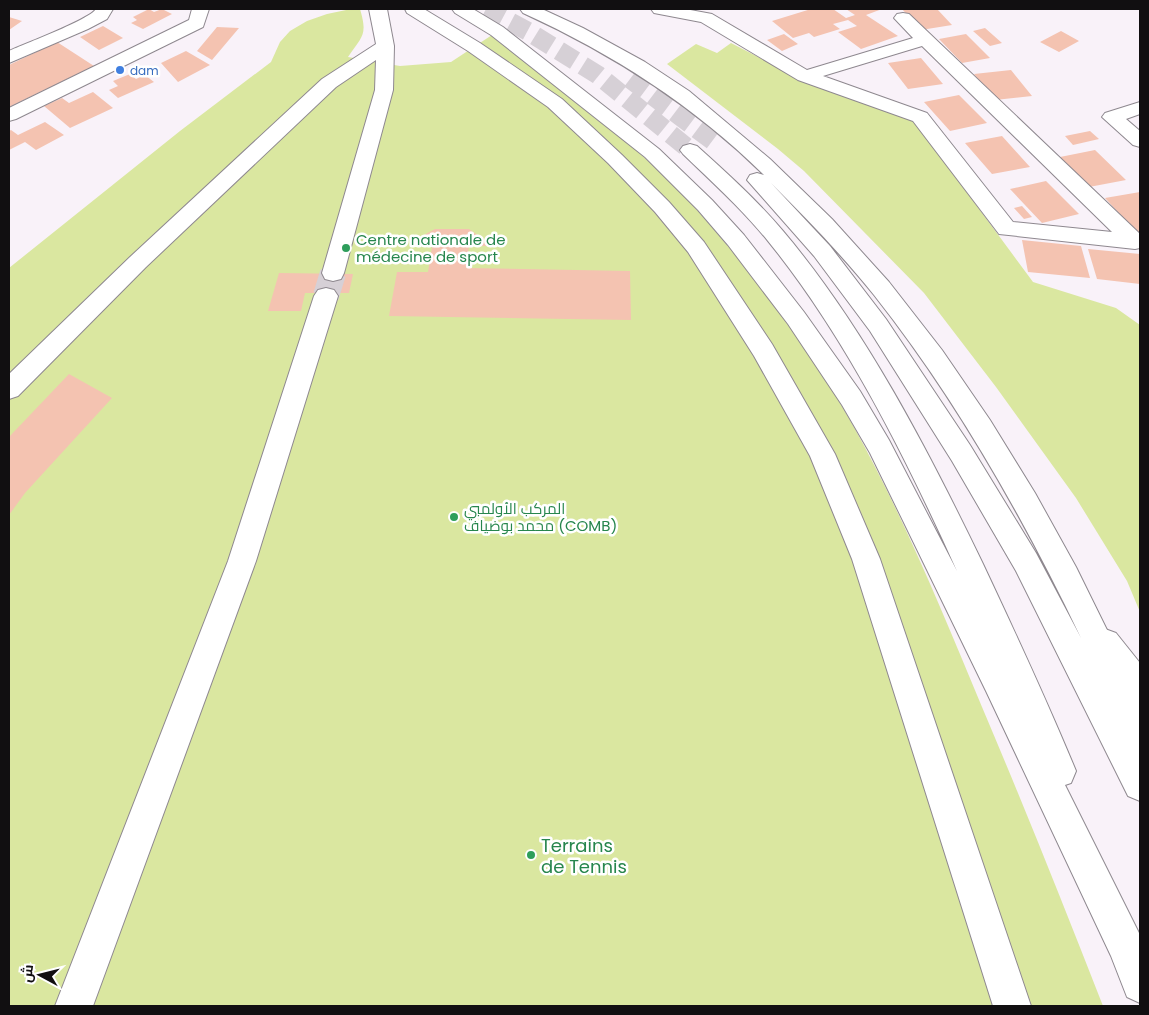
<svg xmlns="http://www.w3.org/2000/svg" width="1149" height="1015" viewBox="0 0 1149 1015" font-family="Poppins,Cairo,sans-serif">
<rect width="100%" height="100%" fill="#f9f2f9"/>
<path fill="#dae7a0" d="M351,9H360C368,36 362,36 348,57L400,66L451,62L492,35C563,91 637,143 697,210C756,276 812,352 855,429C904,518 943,613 982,707C1024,806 1064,906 1103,1006H9V268L180,131L271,62L280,42L290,31L307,21L327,14Z
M731,43L809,83L912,118L1033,282L1116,308L1140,325V612L1127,581L1076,498L996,387L924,293L804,171L778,149L667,64L696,44L717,53Z"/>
<path fill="#f4c3b1" d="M149,9L154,12L162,9L172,14L143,29L131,23L137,20L133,17Z
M811,9H833L846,18L855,15L846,9H882L866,15L898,36L861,49L838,32L857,26L848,20L833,24L840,29L814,37L809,33L793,38L772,21Z
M902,9H937L952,25L921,30Z
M9,17L22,21L9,30Z
M103,26L123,38L99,50L80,37Z
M217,27L239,28L212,60L197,51Z
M985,28L1002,43L990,46L973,31Z
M1061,31L1079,41L1059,52L1040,42Z
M784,34L798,44L782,51L767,40Z
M966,34L990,58L962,63L939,39Z
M57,42L94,66L9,107V65Z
M186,51L210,65L178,82L161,63Z
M921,58L943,84L908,89L888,63Z
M1011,70L1032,96L995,100L974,74Z
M130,74L136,79L145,75L154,82L118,98L109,90L118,86L113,81Z
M93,92L113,108L70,128L44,106L62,98L69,103Z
M959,95L987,123L950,131L924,102Z
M45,122L64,135L36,150L25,142L9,150V131L11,130L18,135Z
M1090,131L1099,139L1073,145L1065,136Z
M1002,136L1030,167L992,174L965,143Z
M1095,150L1126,180L1089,187L1060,157Z
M1046,181L1079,214L1042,223L1010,189Z
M1140,192V234L1139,235L1105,198Z
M1022,206L1032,217L1024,219L1014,208Z
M435,229H469L493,246H469L466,268L630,271L631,320L389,316L397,272H428L432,247L409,243Z
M1022,240L1081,246L1090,278L1028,272Z
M1088,249L1140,254V284L1097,279Z
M279,273L353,274L349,293H305L301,311H268Z
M69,374L112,398L25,493L9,515V437Z"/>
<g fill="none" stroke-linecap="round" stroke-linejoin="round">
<path stroke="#d6d0d6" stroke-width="26" stroke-dasharray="26 12" stroke-linecap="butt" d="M326,296L333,273"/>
<path stroke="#d6d0d6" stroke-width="19" stroke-dasharray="19 9" stroke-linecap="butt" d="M486,9L529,32L598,75L690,150
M630,79L713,141"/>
<g stroke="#8e888f" stroke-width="2">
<path id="minor" d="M96,9H113L107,19L88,29L9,63V51C24,44 89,20 96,9Z
M192,9H209L203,27L16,119L9,121V108L189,20Z
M369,9H387L394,46L393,90L344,273L341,279L333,281L325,279L322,273L375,90L376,60L336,87L146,267L18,396L9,399V374L130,257L322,79L376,44Z
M405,9H424L480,43L562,99L622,155L669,202L704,242L772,344L835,454L880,559L1031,1006H993L852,559L810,456L754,356L688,252L655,212L608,163L548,107L468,51L407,13Z
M651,9H685L712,14L807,70L913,38L894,18L897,14L903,13L909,14L1140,234V248L1135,249L999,234L913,121L798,80L701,22L654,13ZM922,46L1112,232L1013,222L927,113L823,76Z
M1140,102V114L1126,119L1140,131V147L1133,145L1102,117L1105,113Z
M326,288L334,290L338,296L256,561L93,1006H55L228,561L314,296L318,290Z
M1105,629L1116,633L1140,663V698C1117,690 1100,665 1090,643L1094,633Z"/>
</g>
<g stroke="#8e888f" stroke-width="2">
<path id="highway" d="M452,9H473L503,27L659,149L712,200L744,235L804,312L860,391L889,440L957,571C906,458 846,337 768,241C742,209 712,182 683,154L680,150L683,146L690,144L697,146C727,173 757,200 783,231C865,328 928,450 983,564C1015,632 1047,701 1076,771L1071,783L1065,785L1140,935V1003L1127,997L1111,956L986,691L870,453L842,405L788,324L728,245L698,210L645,157L491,35L455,13Z
M520,9H542L583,28L645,62L689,91L770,159L832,219L889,282L942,350L990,420L1035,493L1076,567L1140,697V748L1139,747L1140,801L1128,796L1016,571L952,461L870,331L814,256L747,180L750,175L757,173L764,175C693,105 613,54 523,13ZM771,183C807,219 842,255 874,295C957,400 1023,517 1081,638L1036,553L970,445L886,319L830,246Z"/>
</g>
<use href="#minor" fill="#fff" fill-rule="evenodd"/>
<use href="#highway" fill="#fff" fill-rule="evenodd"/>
</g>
<circle fill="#3f7fe0" stroke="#fff" stroke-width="2" cx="120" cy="70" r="5"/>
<g fill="#2e9e5b" stroke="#fff" stroke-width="2">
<circle cx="346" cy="248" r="5"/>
<circle cx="454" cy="517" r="5"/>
<circle cx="531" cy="855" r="5"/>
</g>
<g text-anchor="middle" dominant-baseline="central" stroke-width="5" stroke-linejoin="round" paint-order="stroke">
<g font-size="12" fill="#366cbe" stroke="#fff" text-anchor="start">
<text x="130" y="70">dam</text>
</g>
<g font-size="15" fill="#27864d" stroke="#fff" text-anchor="start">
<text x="356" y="239">Centre nationale de<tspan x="356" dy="17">médecine de sport</tspan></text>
<text x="464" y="508">المركب الأولمبي<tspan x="464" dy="17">محمد بوضياف (COMB)</tspan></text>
</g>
<g font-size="18" fill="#27864d" stroke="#fff" text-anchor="start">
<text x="541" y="845">Terrains<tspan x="541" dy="21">de Tennis</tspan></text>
</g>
</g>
<rect width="1149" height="1015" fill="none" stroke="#110f11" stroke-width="20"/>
<g transform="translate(40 975) rotate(277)" stroke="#ffffff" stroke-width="4" paint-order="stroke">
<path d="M0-4L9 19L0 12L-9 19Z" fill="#110f11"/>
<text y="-8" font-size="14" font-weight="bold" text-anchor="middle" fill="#110f11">ش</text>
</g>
</svg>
